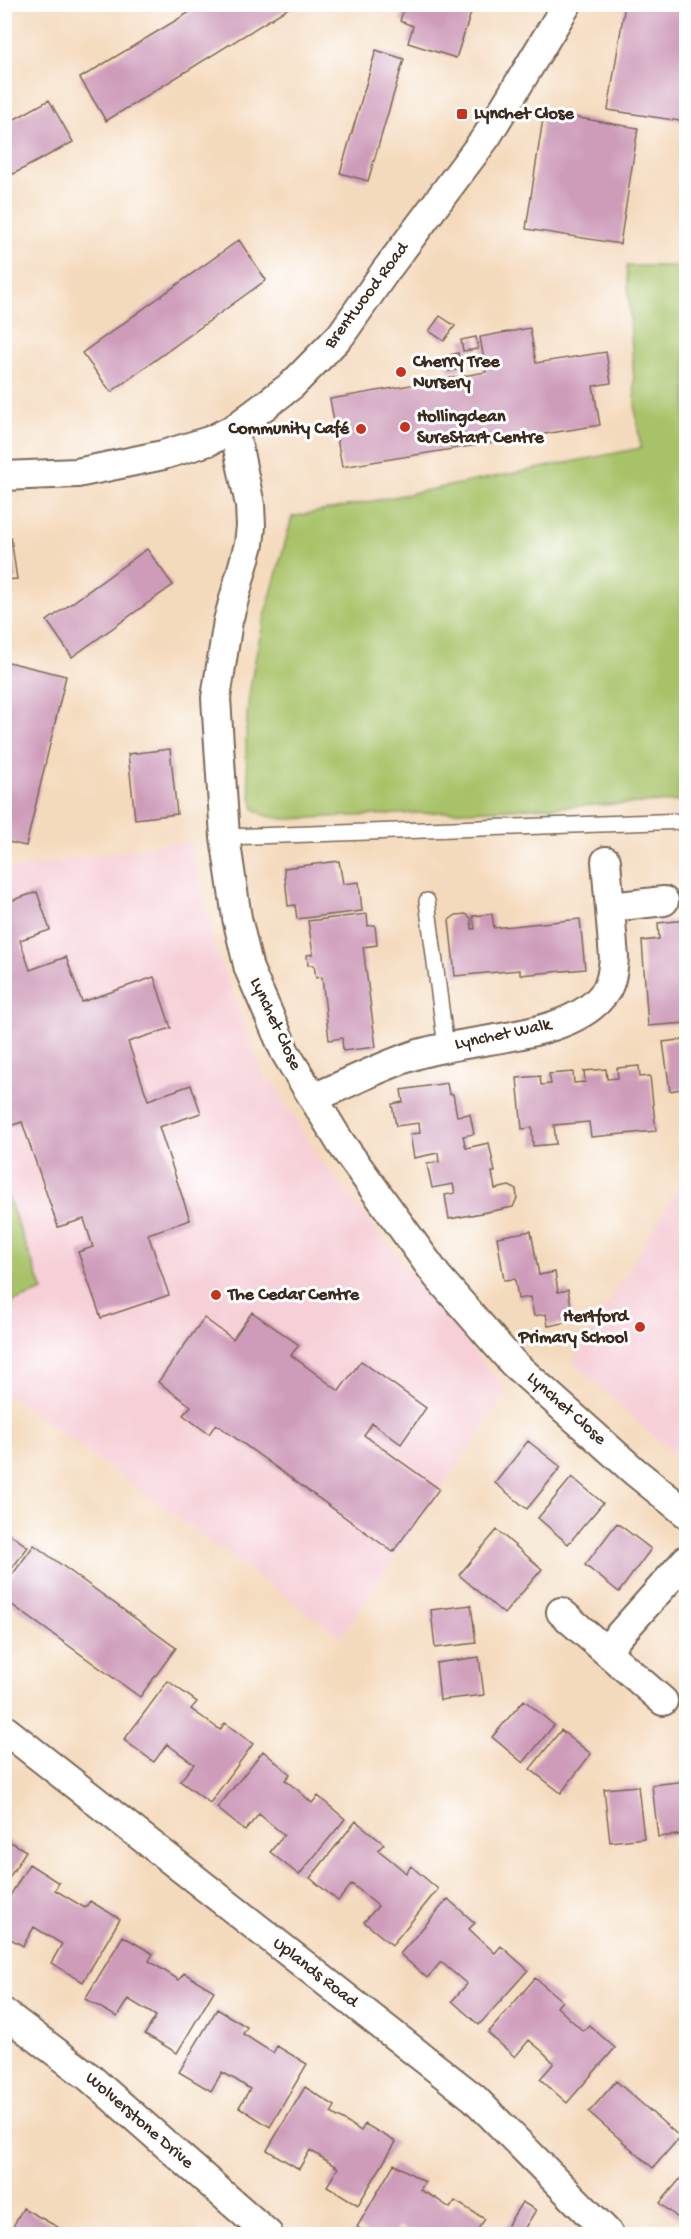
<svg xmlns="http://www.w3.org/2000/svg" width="691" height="2239" viewBox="0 0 691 2239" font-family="'Gochi Hand',sans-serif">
<rect width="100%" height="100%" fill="#fff"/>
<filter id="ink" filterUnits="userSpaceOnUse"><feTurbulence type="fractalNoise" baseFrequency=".0167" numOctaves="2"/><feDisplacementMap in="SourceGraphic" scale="12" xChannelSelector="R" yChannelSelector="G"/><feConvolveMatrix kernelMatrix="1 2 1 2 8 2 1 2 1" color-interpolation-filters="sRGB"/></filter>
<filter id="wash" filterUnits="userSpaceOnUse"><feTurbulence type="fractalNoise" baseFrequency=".008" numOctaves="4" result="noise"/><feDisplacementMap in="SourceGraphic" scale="24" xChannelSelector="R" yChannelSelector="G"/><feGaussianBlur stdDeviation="1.35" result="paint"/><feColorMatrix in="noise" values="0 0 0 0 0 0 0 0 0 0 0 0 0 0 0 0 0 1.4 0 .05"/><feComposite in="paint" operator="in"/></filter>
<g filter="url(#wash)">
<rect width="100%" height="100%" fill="#f4dabd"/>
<path fill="#f6cfd7" d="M190,840L213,941L266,1083L272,1081L320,1159L507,1392L341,1637L5,1392V870Z
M686,1174V1463L672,1453L573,1362Z"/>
<path fill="#a7c268" stroke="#717643" stroke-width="1.5" d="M627,266H686V801L287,819C275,818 265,817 254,809C229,713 268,610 292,517L641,448L636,417Z
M4,1187L43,1291L5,1305H4Z"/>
<g id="blocks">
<path fill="#ce9bb9" d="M203,4H295L106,121L80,78Z
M405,4H474L456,58L408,43L413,26L400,21Z
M625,4H686V122L608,110Z
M376,50L404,59L368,181L340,173Z
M49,100L73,142L4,179V125Z
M544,112L638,128L620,244L526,229Z
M239,240L266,280L111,392L82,353Z
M440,316L455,326L444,341L429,331Z
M530,328L536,363L606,352L611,383L593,386L600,425L342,467L330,399L486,372L480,337Z
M476,337L478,349L463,351L461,340Z
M458,353L461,369L449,371L446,356Z
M11,538L17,579L4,580V539Z
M147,549L173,585L72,657L47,621Z
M4,661L66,676L26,846L4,841Z
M170,749L177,814L135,819L128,754Z
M339,861L343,884L359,882L362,911L297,919L295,905L288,906L284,868Z
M37,892L50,930L20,940L30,970L66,957L82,1002L154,977L171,1028L128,1042L148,1100L191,1085L201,1113L159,1127L190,1220L148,1234L169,1295L101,1318L78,1252L93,1247L84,1219L58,1227L22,1122L4,1128V1100L10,1098L4,1080V903Z
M367,914L368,926L375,925L377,945L363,947L376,1047L343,1051L342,1038L329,1040L322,977L316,978L314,965H308L307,955L313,954L308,921Z
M466,914L471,918L472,929H475L473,916L492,914L494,928L580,919L585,969L520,975V970L455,976L449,920L456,915Z
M686,920V1023L648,1026L642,941L659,939L658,923Z
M686,1039V1088L670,1091L663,1042Z
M639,1066L640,1077L650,1076L656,1131L591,1137L589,1122L554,1125L556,1144L533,1146L532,1128L522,1129L517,1078L540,1076L541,1085L551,1084L549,1074L573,1072L574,1083L585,1082L584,1071L606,1069L607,1079L618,1078L617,1068Z
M447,1083L449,1094H453L457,1116L470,1114L474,1134L463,1136L466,1148L489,1143L495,1172H492L495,1189L509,1186L516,1189L517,1198L513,1207L449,1219L445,1195L455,1193L453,1184L432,1188L427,1164L439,1162L438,1153L414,1158L410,1134L420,1133L419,1123L396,1126L392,1104L403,1102L401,1090Z
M531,1231L539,1275L555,1272L558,1292L568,1290L572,1310H567L569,1322L548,1326L546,1314L534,1316L530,1297L518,1299L515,1279L504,1280L497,1237Z
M252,1312L299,1345L291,1355L339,1391L361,1361L426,1408L401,1444L372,1423L364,1435L439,1489L393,1552L216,1424L209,1434L183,1415L191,1406L158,1382L204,1318L233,1339Z
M528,1441L561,1467L527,1509L495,1483Z
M572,1477L603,1503L568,1544L538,1518Z
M617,1523L651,1549L619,1592L585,1565Z
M4,1530L28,1547L4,1579Z
M497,1530L542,1569L504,1614L459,1575Z
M34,1545L176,1648L140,1697L4,1599V1586Z
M471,1605L476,1643L435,1648L431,1610Z
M479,1657L484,1695L440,1700L436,1663Z
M168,1681L197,1702L191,1709L205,1719L220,1730L225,1723L253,1744L210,1803L180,1781L194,1764L167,1744L154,1762L124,1740Z
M524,1700L554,1725L523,1763L492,1737Z
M561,1730L591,1754L561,1793L530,1769Z
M263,1751L290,1774L285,1780L299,1791L312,1803L318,1796L345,1819L299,1875L270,1852L284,1835L259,1814L245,1831L217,1808Z
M686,1781V1834L658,1837L652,1785Z
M638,1786L644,1838L610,1842L604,1789Z
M356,1821L384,1844L378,1850L392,1861L406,1873L411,1866L438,1889L392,1945L364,1922L378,1906L352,1884L338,1901L310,1878Z
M4,1838L26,1851L4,1886Z
M29,1864L59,1883L55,1890L85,1908L90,1901L120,1919L83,1982L51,1963L62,1944L34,1927L23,1946L4,1935V1906Z
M448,1899L475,1923L469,1929L495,1953L501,1946L528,1970L479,2025L452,2001L467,1984L441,1962L427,1978L400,1954Z
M123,1936L153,1954L149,1961L179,1980L184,1973L214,1991L177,2053L145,2034L156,2016L128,1999L117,2017L85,1999Z
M535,1978L562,2001L557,2007L583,2031L589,2025L615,2048L567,2103L540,2079L554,2063L542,2051L529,2040L515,2057L488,2033Z
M217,2009L247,2027L243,2034L273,2053L277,2046L307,2064L270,2127L239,2107L250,2089L236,2080L222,2072L211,2091L179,2072Z
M616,2081L680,2137L653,2168L589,2112Z
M305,2087L335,2106L331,2113L361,2131L365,2124L396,2142L358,2205L327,2186L338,2168L310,2150L299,2169L267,2150Z
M394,2164L425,2182L420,2190L435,2198L450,2208L455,2201L485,2219L475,2234H411L399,2227L394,2234H369L357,2227Z
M686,2172V2225L660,2203Z
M522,2202L536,2210L521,2234H516L506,2228Z
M23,2208L63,2230L71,2234H9Z"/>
</g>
</g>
<g filter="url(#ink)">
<use href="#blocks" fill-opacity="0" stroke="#7c6856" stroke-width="1.5"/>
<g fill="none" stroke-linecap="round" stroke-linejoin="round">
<g stroke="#7c6856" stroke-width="18">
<path id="service" d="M225,837L686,821
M427,901L446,1047"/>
</g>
<g stroke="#7c6856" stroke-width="32">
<path id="minor" d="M234,429L250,505L251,526L249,544L228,621L216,698L225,837L237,918L249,969L285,1052L340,1142L437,1276L513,1363L634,1471L686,1513
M4,476L77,473L163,455L209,441L234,429L292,385L341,335L384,273L487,136L567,4
M611,907L664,901
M313,1098C347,1084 381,1066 415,1055C468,1037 576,1041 607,989C612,980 613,969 614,958L606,861
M561,1612L663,1701
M606,1650L686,1560
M4,1729L474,2098L609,2234
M4,2013L89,2077L268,2234"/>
</g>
<use href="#service" stroke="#fff" stroke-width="15"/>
<use href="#minor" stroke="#fff" stroke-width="28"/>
</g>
</g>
<g fill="#c8321e" stroke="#fff" stroke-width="2">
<rect x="456" y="108" width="12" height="12" rx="3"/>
<circle cx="401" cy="372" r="6"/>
<circle cx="405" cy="427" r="6"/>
<circle cx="361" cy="429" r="6"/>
<circle cx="216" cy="1295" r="6"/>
<circle cx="640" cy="1327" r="6"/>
</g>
<g text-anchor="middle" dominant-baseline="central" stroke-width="6" stroke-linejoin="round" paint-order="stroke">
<g font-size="18" font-weight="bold" fill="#3b2a1e" stroke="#fff" text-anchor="start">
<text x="474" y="114">Lynchet Close</text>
<text x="413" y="362">Cherry Tree<tspan x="413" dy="21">Nursery</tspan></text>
<text x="417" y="417">Hollingdean<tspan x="417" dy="21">SureStart Centre</tspan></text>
<text x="349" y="429" text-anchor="end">Community Café</text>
<text x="228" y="1295">The Cedar Centre</text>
<text x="628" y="1317" text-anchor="end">Hertford<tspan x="628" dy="21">Primary School</tspan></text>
</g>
<g font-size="18" fill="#3b2a1e" stroke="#fff">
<text transform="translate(367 296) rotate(-53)">Brentwood Road</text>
<text transform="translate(275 1024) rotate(65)">Lynchet Close</text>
<text transform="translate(503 1035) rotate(-12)">Lynchet Walk</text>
<text transform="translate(566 1409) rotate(42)">Lynchet Close</text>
<text transform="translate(315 1973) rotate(38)">Uplands Road</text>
<text transform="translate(139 2121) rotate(41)">Wolverstone Drive</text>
</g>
</g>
<rect width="691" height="2239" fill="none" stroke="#fff" stroke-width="24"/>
</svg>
